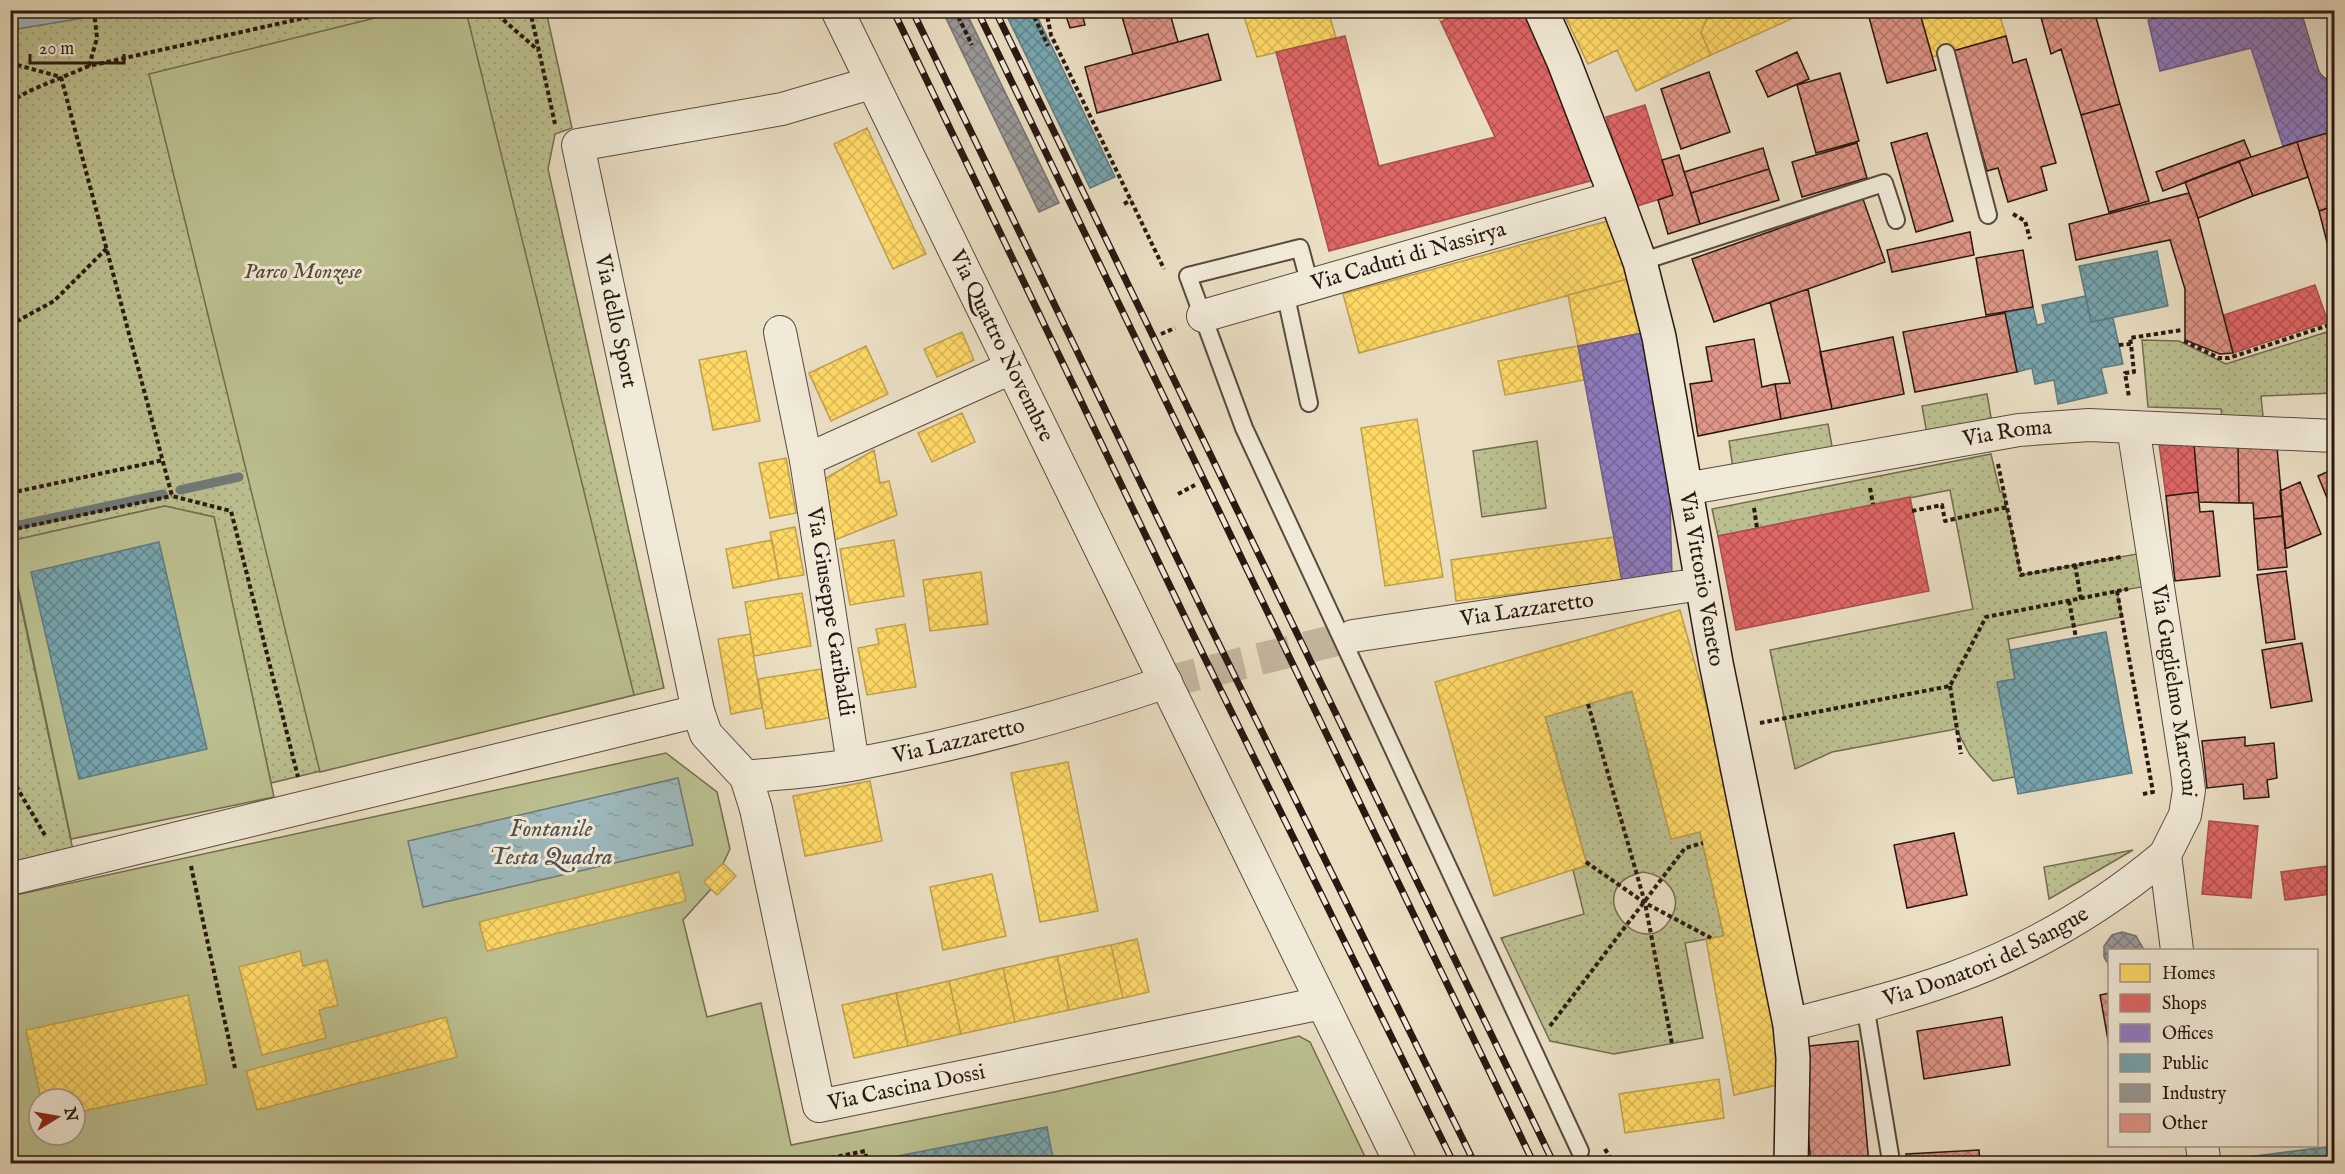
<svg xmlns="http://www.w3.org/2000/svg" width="2345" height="1174" viewBox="0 0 2345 1174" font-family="'IM FELL English',serif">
<defs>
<pattern id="green-dots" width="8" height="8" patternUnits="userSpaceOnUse" patternTransform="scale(1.5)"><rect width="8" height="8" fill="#bcc090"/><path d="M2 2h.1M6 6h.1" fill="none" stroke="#a2a47b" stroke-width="1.8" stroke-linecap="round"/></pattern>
<pattern id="water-ripples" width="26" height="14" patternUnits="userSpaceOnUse" patternTransform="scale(1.5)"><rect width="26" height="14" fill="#9db9be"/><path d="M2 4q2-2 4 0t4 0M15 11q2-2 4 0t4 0" fill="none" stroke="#879ea2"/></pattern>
<pattern id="homes-cross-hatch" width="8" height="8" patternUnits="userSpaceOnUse" patternTransform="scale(1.5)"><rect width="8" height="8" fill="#ffd966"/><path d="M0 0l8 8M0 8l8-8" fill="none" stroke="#dbba57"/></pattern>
<pattern id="shops-cross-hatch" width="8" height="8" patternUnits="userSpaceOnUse" patternTransform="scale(1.5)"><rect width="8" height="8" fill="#e06666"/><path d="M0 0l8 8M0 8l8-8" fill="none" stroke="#b65353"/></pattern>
<pattern id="offices-cross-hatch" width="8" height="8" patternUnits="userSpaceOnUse" patternTransform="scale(1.5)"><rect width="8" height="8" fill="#8e7cc3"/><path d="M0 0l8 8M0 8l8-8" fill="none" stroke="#74659d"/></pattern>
<pattern id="public-cross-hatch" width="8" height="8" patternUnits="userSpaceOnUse" patternTransform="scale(1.5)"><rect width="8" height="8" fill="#76a5af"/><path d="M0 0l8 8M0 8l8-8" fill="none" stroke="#61858d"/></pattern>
<pattern id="industry-cross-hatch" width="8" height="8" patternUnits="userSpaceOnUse" patternTransform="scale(1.5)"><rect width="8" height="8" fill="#999"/><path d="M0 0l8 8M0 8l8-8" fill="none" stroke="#7d7c7b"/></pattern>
<pattern id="building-cross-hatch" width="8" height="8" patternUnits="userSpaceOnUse" patternTransform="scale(1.5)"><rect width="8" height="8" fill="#df9587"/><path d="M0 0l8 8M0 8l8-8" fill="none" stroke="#b5796d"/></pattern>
</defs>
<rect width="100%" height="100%" fill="#eadec3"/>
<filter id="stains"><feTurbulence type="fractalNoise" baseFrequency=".00333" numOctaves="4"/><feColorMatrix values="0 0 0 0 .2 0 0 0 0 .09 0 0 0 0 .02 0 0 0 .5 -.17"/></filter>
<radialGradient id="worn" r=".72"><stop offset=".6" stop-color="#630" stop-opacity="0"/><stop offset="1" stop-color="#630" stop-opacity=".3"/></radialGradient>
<path fill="url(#green-dots)" stroke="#726c50" stroke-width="1.5" fill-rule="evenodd" d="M10,11H546L572,128L555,134L548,169L664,688L271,783L214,517L164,506L11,541Z
M2330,331L2334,355V393L2261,396L2264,427L2223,424L2221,409L2148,407L2142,340L2179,341L2226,364Z
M1987,394L1992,423L1927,434L1922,406Z
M1828,424L1833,452L1733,469L1729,441Z
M1537,441L1546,508L1482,517L1473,451Z
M1991,454L2000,492H2003L2021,575L2142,553L2148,586L2117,591L2122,617L2008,639L2015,679L1998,682L2015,777L1993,781L1970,755L1956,729L1832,752L1795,769L1770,650L1973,609L1950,490L1718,536L1712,509Z
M10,554L74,855L10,869Z
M1632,691L1671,838L1700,832L1724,936L1685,943L1703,1038L1614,1054L1550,1041L1501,938L1584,914L1573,870L1587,865L1545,717ZM1643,872C1666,875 1684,895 1671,918C1643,968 1575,887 1643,872Z
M2133,850L2049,899L2044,867Z"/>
<path fill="#bcc090" stroke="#726c50" stroke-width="1.5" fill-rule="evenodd" d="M407,10L466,11L634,695L320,772L149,74Z
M165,506L214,517L274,797L71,839L11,554L10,541Z
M666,753L717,792L730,849L711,889L683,920L707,1017L761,1003L791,1145L1059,1091L1299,1036L1310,1042L1368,1163L11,1164V896ZM39,1099H75V1135H39Z"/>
<path fill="url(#water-ripples)" stroke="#6f7979" stroke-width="1.5" d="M27,11V10L125,11L11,30V15Z
M678,778L693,845L423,907L408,841Z"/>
<path fill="url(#homes-cross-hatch)" stroke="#bf9f4c" stroke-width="1.5" d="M1242,10H1328L1336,38L1257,57Z
M1435,10H1463L1441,22Z
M1562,10H1710L1701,33L1711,55L1636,91L1617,50L1588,64Z
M1710,10H1811L1711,55L1701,33Z
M1919,10H1998L2006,36L1932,57Z
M867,128L926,254L893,269L834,144Z
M1615,219L1631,278L1359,353L1343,294Z
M1631,278L1647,332L1578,346L1568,295Z
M962,332L974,360L937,377L924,349Z
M866,346L888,394L831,421L809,373Z
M1578,346L1584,380L1505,395L1498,361Z
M746,351L760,421L713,430L699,360Z
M962,413L975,442L932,462L918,433Z
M1417,419L1443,577L1385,586L1361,428Z
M874,450L880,483L889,481L897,515L835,540L823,480Z
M786,458L796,513L770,518L759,463Z
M795,527L804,575L779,579L770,532Z
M1614,537L1622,581L1456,601L1451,560Z
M772,540L779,579L733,588L726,549Z
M894,540L904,596L850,605L840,549Z
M981,572L988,624L930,631L923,580Z
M802,593L811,646L754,656L745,602Z
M1680,610L1742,834L1786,1083L1734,1095L1706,939L1724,936L1700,832L1671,839L1632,691L1545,717L1587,865L1494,896L1435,682Z
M905,624L916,687L867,695L858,648L879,644L876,629Z
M750,634L762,708L731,714L718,639Z
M821,669L829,718L766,729L758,679Z
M1068,762L1098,911L1040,922L1011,773Z
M870,781L882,841L805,856L793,796Z
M723,863L736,876L717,895L704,882Z
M679,872L686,901L487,951L479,922Z
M992,874L1006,936L943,950L930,887Z
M1137,939L1149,992L1123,998L1111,945Z
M1111,945L1123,998L1069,1010L1057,956Z
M300,951L303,966L327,960L338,1005L319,1010L326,1038L262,1055L239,967Z
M1057,956L1069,1010L1015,1022L1003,968Z
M1003,968L1015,1022L961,1034L949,981Z
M949,981L961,1034L908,1046L896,993Z
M896,993L908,1046L854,1058L842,1005Z
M188,995L207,1084L75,1113V1099H41L26,1030Z
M446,1017L457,1057L257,1110L246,1071Z
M1719,1079L1724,1118L1625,1133L1619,1094Z
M10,1095L16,1123L10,1124Z"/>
<path fill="url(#shops-cross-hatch)" stroke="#a94f4c" stroke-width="1.5" d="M1463,10H1530L1598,179L1329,251L1276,52L1345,36L1379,166L1495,137L1441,22Z
M1645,105L1673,195L1634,207L1606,117Z
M2334,284V317L2328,285Z
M2315,285L2328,322L2233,353L2224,315Z
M2159,444H2194L2198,492L2166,496Z
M1910,497L1929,591L1736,630L1718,536Z
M2209,821L2258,826L2251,898L2202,894Z
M2334,865V923L2331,894L2285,900L2281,872Z"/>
<path fill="url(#offices-cross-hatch)" stroke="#705e8e" stroke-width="1.5" d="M2186,10H2305L2334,105V131L2283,146L2251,48L2160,71L2148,20Z
M1647,332L1669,469L1672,576L1622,581L1578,346Z"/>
<path fill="url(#public-cross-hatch)" stroke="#5f7b80" stroke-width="1.5" d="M1004,10H1034L1115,177L1090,188Z
M2157,251L2168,306L2091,322L2079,266Z
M2086,296L2091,322L2113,318L2123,364L2101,368L2107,393L2058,404L2054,380L2035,384L2032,368L2017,372L2005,313L2033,307L2037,325L2046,323L2042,305Z
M159,542L207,749L79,779L31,572Z
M2106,632L2132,773L2018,794L1997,682L2015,679L2010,650Z
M1047,1127L1054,1164L862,1163L867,1162Z
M2334,1146V1164H2240V1158Z"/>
<path fill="url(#industry-cross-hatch)" stroke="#777270" stroke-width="1.5" d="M942,10H965L1059,203L1039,212Z
M2122,932L2136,936L2144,950H2110V967L2104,957V946L2112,935Z"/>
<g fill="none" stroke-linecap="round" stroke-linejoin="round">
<path stroke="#6f7979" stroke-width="9" d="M180,490L239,477
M10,527L163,494"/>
</g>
<path fill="url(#building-cross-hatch)" stroke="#291811" stroke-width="1.5" d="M1064,10H1081L1085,25L1070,28Z
M1120,10H1169L1178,42L1133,54Z
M1867,10H1919L1936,70L1887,83Z
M2039,10H2094L2120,104L2081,115L2061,49L2051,54Z
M1208,34L1221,80L1097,113L1085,67Z
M2006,36L2013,63L2026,59L2056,163L2041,167L2047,190L2008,202L1998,168L1987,171L1953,51Z
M1797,52L1809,79L1768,97L1756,71Z
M1709,72L1730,132L1681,149L1661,89Z
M1840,73L1859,141L1816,153L1797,85Z
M2120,104L2149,201L2109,212L2081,115Z
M2334,131V206L2319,211L2297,142Z
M1927,133L1953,221L1916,232L1891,143Z
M2244,140L2251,157L2163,191L2156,172Z
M2297,142L2308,177L2253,196L2239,161Z
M1857,143L1867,178L1802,197L1792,162Z
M1763,148L1769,169L1691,193L1684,172Z
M1679,155L1700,224L1668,234L1658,200L1673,195L1662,160Z
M2239,161L2253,196L2198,218L2185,182Z
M1769,169L1779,200L1700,224L1691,193Z
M2189,193L2198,218L2233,353L2220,354L2185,340V289L2170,240L2076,260L2069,224Z
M1863,199L1885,262L1714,322L1692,259Z
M2334,206V270L2319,211Z
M1970,232L1974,255L1892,272L1887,250Z
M2023,250L2033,307L1986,315L1976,258Z
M1808,289L1832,409L1781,419L1775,384L1790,383L1770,302Z
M2005,313L2017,372L1915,392L1903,332Z
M1893,337L1904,394L1832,409L1820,352Z
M1754,339L1762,387L1775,384L1781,419L1698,436L1690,384L1712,381L1706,347Z
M2194,444L2238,446L2239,503L2199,502Z
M2238,446L2277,447L2283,516L2254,519L2253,503H2239Z
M2334,469V515L2318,476Z
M2300,482L2321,534L2285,549L2280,491Z
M2198,492L2200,512L2213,511L2220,576L2175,581L2166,496Z
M2283,516L2287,567L2258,570L2254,519Z
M2286,571L2295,639L2266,643L2257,575Z
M2302,643L2312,701L2271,708L2262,650Z
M2245,737V746L2274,743L2277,778L2267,780L2269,797L2244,799L2243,784L2207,788L2202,741Z
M1954,833L1967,895L1907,908L1894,845Z
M2110,993V1051L2100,995Z
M2002,1017L2010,1065L1924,1079L1917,1031Z
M1858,1041L1869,1164H1811L1800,1047Z
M1979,1150L1980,1164H1907L1906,1154Z
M2150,1156L2151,1164H2101Z"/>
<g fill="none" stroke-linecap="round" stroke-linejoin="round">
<path stroke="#c3b69f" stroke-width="32" stroke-dasharray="32 16" stroke-linecap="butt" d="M1166,682L1353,636"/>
<g stroke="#594a3e" stroke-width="20">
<path id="lane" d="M1946,53L1988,215
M1640,262L1884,183L1896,220
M1310,285L1300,248L1188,276L1244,428L1580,1151
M1285,292L1309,403
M1865,1005L1891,1161"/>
</g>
<g stroke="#594a3e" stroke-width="34">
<g id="street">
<path id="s1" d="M837,10L1401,1164"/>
<path d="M2318,10L2334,64"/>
<path id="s2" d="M871,83L782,109L578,145L698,711L706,734L746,777L756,809L819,1106L1322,1003"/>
<path id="s3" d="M1203,316L1616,197"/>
<path d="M780,332L806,460"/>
<path id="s4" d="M2133,427L2187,773L2189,790L2185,815L2165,855L2177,950"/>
<path id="s5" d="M1685,489L2019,430L2089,425L2334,436"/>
<path id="s6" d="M1353,636L1701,584"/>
<path d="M853,764L806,460L1011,368"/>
<path id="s7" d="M746,777C783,773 820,771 856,764C961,744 1064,717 1166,682"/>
<path d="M10,879L698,711"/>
<path id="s8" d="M1790,1025C1844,1011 1900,997 1953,978C2030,950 2102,908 2165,855"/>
<path d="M2202,1146L2205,1164"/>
</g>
</g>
<g stroke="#291811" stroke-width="36">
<g id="secondary">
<path id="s9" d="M1541,10L1564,62L1616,197L1640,262L1659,337L1716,663L1790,1025L1793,1058L1791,1164"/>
</g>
</g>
<path stroke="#291811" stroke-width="4" stroke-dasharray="4.5 3" stroke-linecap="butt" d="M492,10L539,51
M530,10L555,124
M955,10L972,45
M1031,10L1048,46
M1046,10L1051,35L1164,269
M943,13L947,10
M10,63L61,77
M89,66L97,38L94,10
M61,77L172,496L231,511L298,777
M10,102L29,91L89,66L340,10
M1124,204L1131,200
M2013,214L2025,221L2030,239
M10,325L54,301L107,248
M1161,334L1175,328
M2184,341L2219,358H2229L2332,324L2334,336
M2131,344L2130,338L2182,330
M2119,345L2131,344L2134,372L2125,373L2129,397
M1998,464L2021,575L2121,557
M1870,488L1873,504
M10,493L164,460
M1178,494L1195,485
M1754,508L1757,528
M1912,511L1942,505L1945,521L2007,507
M10,530L172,496
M2075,565L2081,599
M2117,591L2153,792L2143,794
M2069,601L2076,638
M1950,686L1961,754
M1588,704L1645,903L1672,1044
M1760,723L1950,686L1986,617L2128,589
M10,728L16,786L10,806
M16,786L46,837
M1586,862L1645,903L1711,938
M191,866L235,1068
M1550,1026L1685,848L1703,843
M1605,1149L1614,1164
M831,1158L865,1151L867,1162"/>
<use href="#lane" stroke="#f1ead8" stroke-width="16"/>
<use href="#street" stroke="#f1ead8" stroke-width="32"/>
<use href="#secondary" stroke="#f1ead8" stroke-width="33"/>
<g stroke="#291811" stroke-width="7">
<path id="rail" d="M893,10L1193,634L1454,1164
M912,10L1210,626L1475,1164
M977,10L1534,1164
M995,10L1554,1164"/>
</g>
<use href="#rail" stroke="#f1ead8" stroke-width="4.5" stroke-dasharray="14" stroke-linecap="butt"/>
</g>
<g text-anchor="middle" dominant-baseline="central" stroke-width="6" stroke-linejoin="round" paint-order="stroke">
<g font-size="22" fill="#291811" stroke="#f1ead8">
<text stroke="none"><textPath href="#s3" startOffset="214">Via Caduti di Nassirya</textPath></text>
<text stroke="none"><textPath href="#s2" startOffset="480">Via dello Sport</textPath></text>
<text stroke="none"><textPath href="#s1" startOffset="374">Via Quattro Novembre</textPath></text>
<text stroke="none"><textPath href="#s5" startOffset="327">Via Roma</textPath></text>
<text stroke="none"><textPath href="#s9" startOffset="594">Via Vittorio Veneto</textPath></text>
<text stroke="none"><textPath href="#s6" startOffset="176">Via Lazzaretto</textPath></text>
<text transform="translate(830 612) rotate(81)">Via Giuseppe Garibaldi</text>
<text stroke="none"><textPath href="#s4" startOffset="267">Via Guglielmo Marconi</textPath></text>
<text stroke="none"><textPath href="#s7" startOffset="216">Via Lazzaretto</textPath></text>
<text stroke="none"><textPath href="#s8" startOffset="208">Via Donatori del Sangue</textPath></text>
<text stroke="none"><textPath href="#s2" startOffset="1388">Via Cascina Dossi</textPath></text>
</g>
<g font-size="22" font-style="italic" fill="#554a37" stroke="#f1ead8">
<text x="303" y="272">Parco Monzese</text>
</g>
<g font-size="24" font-style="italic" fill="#52504e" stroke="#f1ead8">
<text x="551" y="829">Fontanile<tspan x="551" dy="28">Testa Quadra</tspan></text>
</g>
</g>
<rect width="2345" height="1174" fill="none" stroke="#eadec3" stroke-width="36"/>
<rect x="12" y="12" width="2321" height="1150" fill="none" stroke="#291811" stroke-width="3"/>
<rect x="18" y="18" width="2309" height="1138" fill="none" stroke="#291811" stroke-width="1.5"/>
<rect x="2108" y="949" width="210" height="198" fill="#f1ead8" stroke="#a19688" stroke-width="1.5"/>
<rect x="2120" y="964" width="30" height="18" fill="#ffd966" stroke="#a19688" stroke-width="1.5"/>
<text x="2162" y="979" font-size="18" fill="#291811">Homes</text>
<rect x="2120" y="994" width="30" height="18" fill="#e06666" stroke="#a19688" stroke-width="1.5"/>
<text x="2162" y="1009" font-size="18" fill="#291811">Shops</text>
<rect x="2120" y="1024" width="30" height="18" fill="#8e7cc3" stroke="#a19688" stroke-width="1.5"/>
<text x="2162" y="1039" font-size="18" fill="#291811">Offices</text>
<rect x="2120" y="1054" width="30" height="18" fill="#76a5af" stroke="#a19688" stroke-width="1.5"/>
<text x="2162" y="1069" font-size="18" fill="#291811">Public</text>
<rect x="2120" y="1084" width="30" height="18" fill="#999999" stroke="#a19688" stroke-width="1.5"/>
<text x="2162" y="1099" font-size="18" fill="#291811">Industry</text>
<rect x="2120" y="1114" width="30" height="18" fill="#df9587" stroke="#a19688" stroke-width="1.5"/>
<text x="2162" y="1129" font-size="18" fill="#291811">Other</text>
<g transform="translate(57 1117) rotate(79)"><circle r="28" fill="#f1ead8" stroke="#a19688" stroke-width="1.5"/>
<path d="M0-4.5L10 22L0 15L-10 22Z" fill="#8f2418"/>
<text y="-9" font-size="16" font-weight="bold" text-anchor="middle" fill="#291811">N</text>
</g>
<path d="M30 54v9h94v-9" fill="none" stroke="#291811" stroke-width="3"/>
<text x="39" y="54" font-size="18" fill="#291811" stroke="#f1ead8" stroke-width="4.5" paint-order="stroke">20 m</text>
<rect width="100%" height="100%" filter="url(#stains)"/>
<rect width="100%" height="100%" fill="url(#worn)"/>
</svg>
